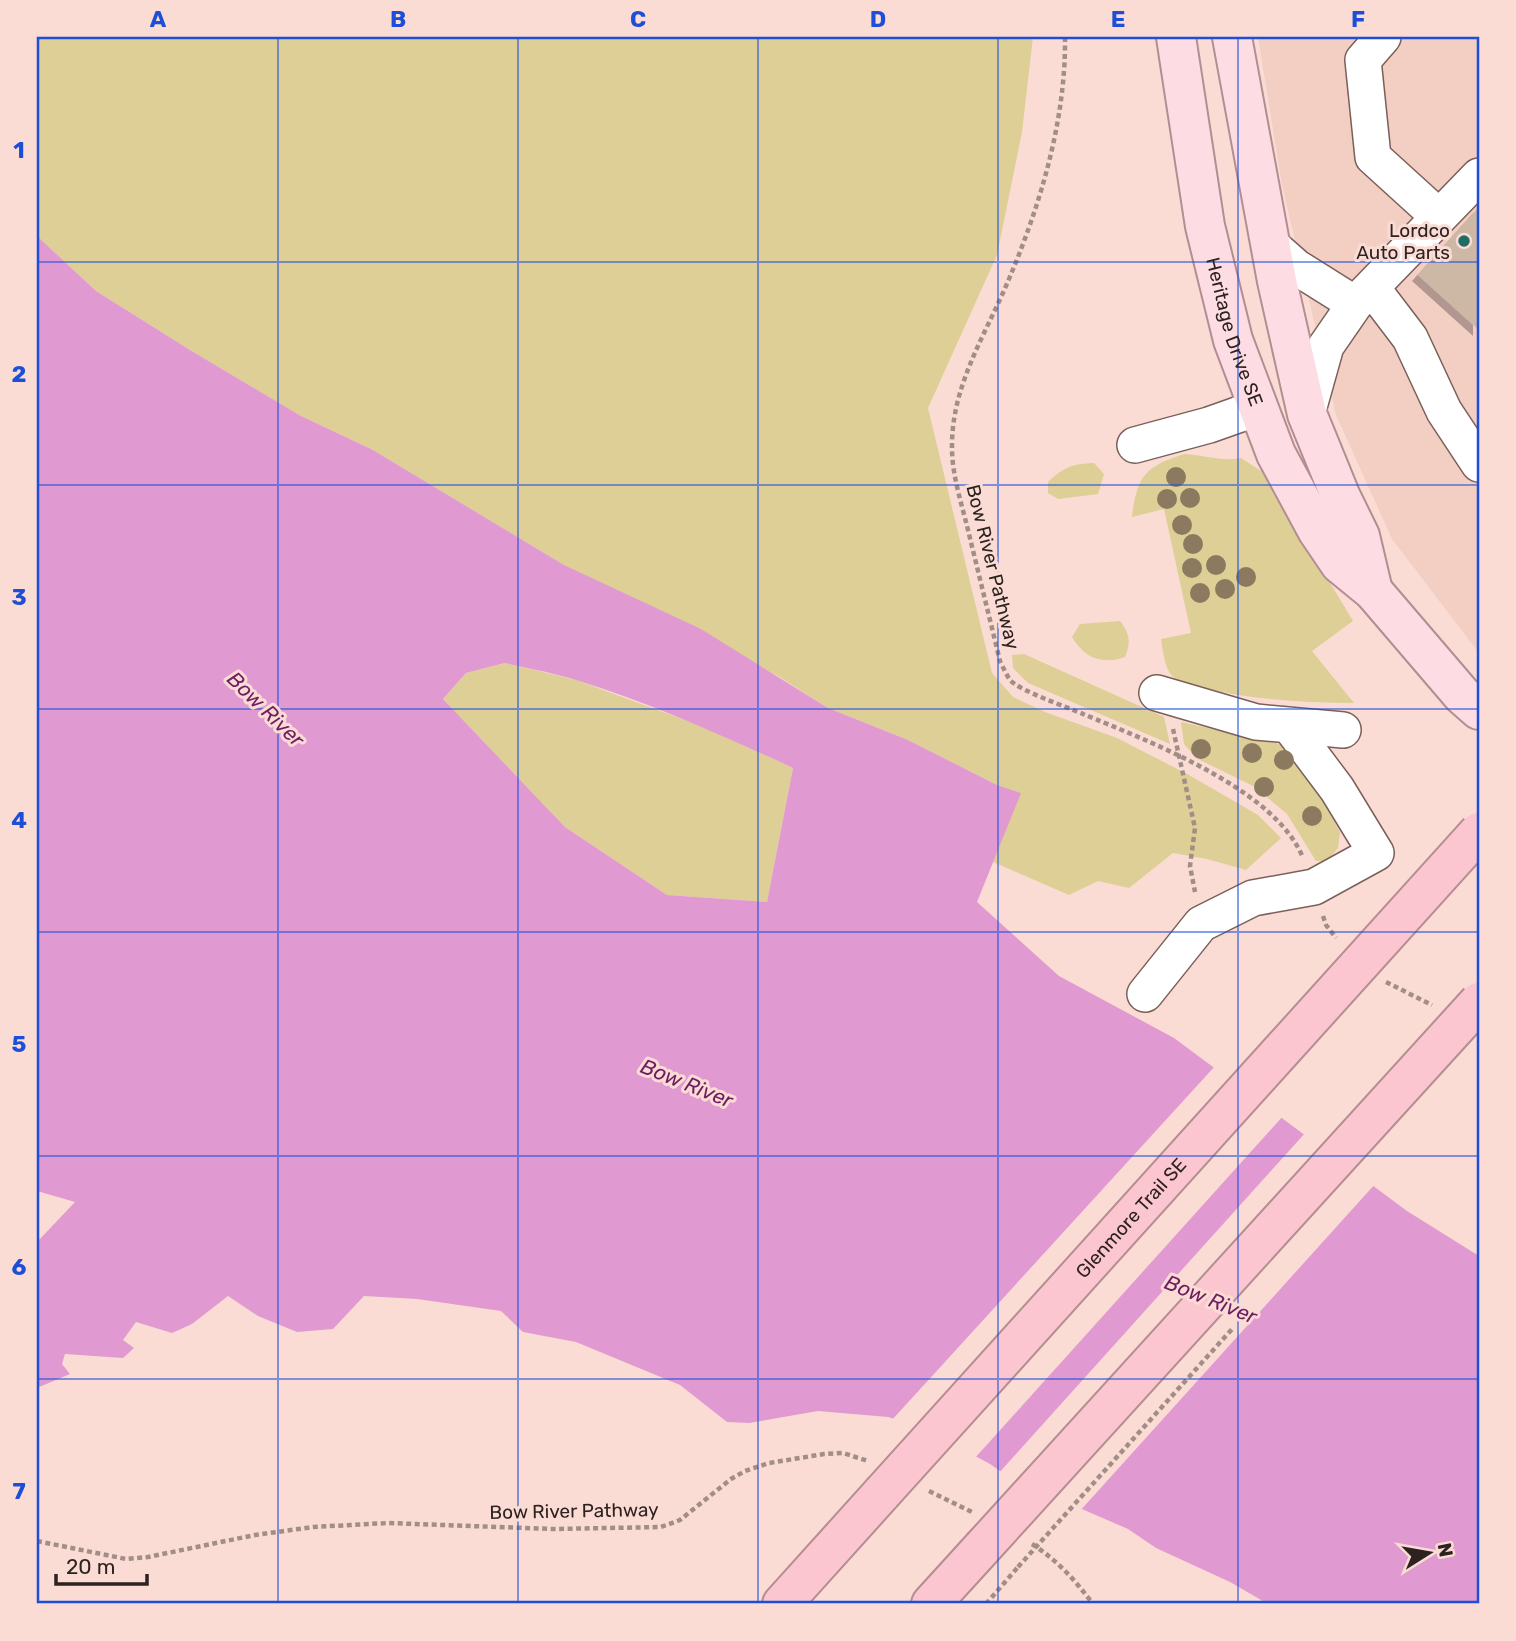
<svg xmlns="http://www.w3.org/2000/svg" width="1516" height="1641" viewBox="0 0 1516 1641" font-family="Rubik,sans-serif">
<defs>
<filter id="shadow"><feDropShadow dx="-6" dy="6" stdDeviation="0" flood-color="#0004"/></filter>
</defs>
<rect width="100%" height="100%" fill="#fadcd4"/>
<path fill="#f2cec3" d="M1258,37H1479V653L1392,539L1336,415L1282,185Z"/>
<path fill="#ddcf95" d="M37,37H1033L1022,132L997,255L928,408L992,673L1013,697L1045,712L1117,738L1189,775L1258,815L1281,838L1246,870L1207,859L1173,853L1129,888L1098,881L1069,895L993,862L1020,793L997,785L908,740L828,708L778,676L623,594L564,565L373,450L301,416L190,350L96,291L37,236Z
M1185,454C1204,455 1222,462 1241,458L1264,473L1353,621L1312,651L1354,703C1304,703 1257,700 1208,689C1196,686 1181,685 1172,676C1164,666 1163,651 1161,639L1191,633L1164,509L1132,517C1137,476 1145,466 1185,454Z
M1094,463L1104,474L1098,494L1058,499L1048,493V482C1064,467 1072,464 1094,463Z
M1120,621C1130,634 1131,642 1125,657C1102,665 1084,658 1072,637L1080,624Z
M1024,654L1164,717L1170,744L1028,683L1013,668L1012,655Z
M506,663L576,680L704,727L793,768L767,902L667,895L565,827L443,699L466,673Z
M1181,722L1289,746L1310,776L1340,832L1338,848L1327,861H1316L1287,814L1255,787L1196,758L1184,744Z"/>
<path fill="#e19ad1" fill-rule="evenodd" d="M37,236L96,291L190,350L301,416L373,450L564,565L701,629L828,708L908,740L997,785L1021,793L977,902L1059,976L1174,1038L1407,1211L1479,1256V1604H1268L1230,1582L1156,1548L1128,1529L1010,1478L990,1464L921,1427L888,1417L818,1411L749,1423L727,1422L680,1385L576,1342L523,1332L501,1311L417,1299L364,1296L333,1329L297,1332L258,1316L228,1296L192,1324L172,1333L136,1322L123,1340L134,1348L123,1358L65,1354L62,1364L70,1374L37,1388V1242L75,1202L37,1191ZM505,663C530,669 555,673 579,681C653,704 723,736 793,768L767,902L667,895L565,827L443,699L466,673Z"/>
<path fill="#fadcd4" d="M1216,1065L1284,1115L974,1459L920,1430L891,1421Z
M1306,1132L1376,1183L1079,1512L1008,1482L998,1474Z"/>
<path fill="#ccb8a4" filter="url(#shadow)" d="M1479,207V330L1418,275Z"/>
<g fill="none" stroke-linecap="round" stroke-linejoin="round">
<g stroke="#7a6059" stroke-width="38">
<path id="minor" d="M1383,37L1363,60L1373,157L1439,217
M1270,244L1296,267L1355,304
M1372,288L1410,338L1444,411L1479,464
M1307,414L1326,346L1355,304L1479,176
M1135,445L1209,425L1257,408
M1157,693L1256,722L1343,730
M1145,994L1201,924L1253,898L1314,887L1376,853L1337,789L1289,725"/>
</g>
<g stroke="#b48d92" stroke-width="42">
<g id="major">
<path id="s1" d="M1176,37L1205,226L1233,340L1276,454L1317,530L1340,564L1373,591L1462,695L1479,710"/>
<path d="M1232,37L1277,281L1307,414L1340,495L1360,536L1373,591"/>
</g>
</g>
<g stroke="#b48d92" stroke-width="42">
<path id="highway" d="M782,1604L882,1493
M931,1604L982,1548"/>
</g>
<path stroke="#a38d87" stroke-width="4.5" stroke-dasharray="5 3.5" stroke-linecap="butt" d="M1065,37C1066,119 1041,203 1009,279C986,334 951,386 952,448C952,474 961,502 967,526C978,571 989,616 1000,661C1003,667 1006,674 1010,680C1020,691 1067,707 1083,714C1148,741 1276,789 1303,858
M1173,729L1195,828L1190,866L1195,892
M1323,916L1326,925L1336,938
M1386,982L1432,1005
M929,1491L972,1512
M37,1541L126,1559L148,1557L255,1535L313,1527L388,1523L553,1529L661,1527L680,1520L731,1479L745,1471L769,1463L824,1454L843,1453L868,1461
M1032,1544C1057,1560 1075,1580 1093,1604
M986,1604L1018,1567"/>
<use href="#minor" stroke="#fff" stroke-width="35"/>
<use href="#major" stroke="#fddde3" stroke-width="38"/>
<use href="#highway" stroke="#fcc6d0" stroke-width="38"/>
<g stroke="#b48d92" stroke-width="42" stroke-linecap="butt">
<g id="highway-bridge">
<path id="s2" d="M882,1493L1479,832"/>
<path d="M982,1548L1479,1002"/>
</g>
</g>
<path stroke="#a38d87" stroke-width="4.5" stroke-dasharray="5 3.5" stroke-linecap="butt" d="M1018,1567L1233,1328"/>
<use href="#highway-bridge" stroke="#fcc6d0" stroke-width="38"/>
</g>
<g fill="#8c7a60">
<circle cx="1176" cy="477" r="10"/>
<circle cx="1190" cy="498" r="10"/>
<circle cx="1167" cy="499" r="10"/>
<circle cx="1182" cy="525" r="10"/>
<circle cx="1193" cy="544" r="10"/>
<circle cx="1216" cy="565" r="10"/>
<circle cx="1192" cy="568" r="10"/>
<circle cx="1246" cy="577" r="10"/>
<circle cx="1225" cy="589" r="10"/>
<circle cx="1200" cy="593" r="10"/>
<circle cx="1201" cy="749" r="10"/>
<circle cx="1252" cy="753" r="10"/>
<circle cx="1284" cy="760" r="10"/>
<circle cx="1264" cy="787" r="10"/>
<circle cx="1312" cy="816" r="10"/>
</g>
<path fill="none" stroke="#1d4ed8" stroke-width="2" stroke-opacity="0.55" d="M278,37V1604M518,37V1604M758,37V1604M998,37V1604M1238,37V1604M37,262H1479M37,485H1479M37,709H1479M37,932H1479M37,1156H1479M37,1379H1479"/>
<circle fill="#226c66" stroke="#fadcd4" stroke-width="2.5" cx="1464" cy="241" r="7"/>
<g text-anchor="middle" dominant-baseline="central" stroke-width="6" stroke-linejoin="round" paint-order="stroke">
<g font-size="19" fill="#2d221f" stroke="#fadcd4" text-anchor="end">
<text x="1450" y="230">Lordco<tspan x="1450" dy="22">Auto Parts</tspan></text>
</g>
<g font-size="19" fill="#2d221f" stroke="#fadcd4">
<text stroke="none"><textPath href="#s1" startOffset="301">Heritage Drive SE</textPath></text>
<text transform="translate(993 567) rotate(76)">Bow River Pathway</text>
<text stroke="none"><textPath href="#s2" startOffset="371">Glenmore Trail SE</textPath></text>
<text transform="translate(574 1511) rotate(-1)">Bow River Pathway</text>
</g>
<g font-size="21" font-style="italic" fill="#6f1d62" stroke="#fadcd4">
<text transform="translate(266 709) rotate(44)">Bow River</text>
<text transform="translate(687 1083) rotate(22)">Bow River</text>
<text transform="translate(1211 1299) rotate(22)">Bow River</text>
</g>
</g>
<rect width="1516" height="1641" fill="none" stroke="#fadcd4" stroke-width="77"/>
<g transform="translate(1429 1553) rotate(79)" stroke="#fadcd4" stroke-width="5" paint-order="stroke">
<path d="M0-5L12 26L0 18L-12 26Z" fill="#2d221f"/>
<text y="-10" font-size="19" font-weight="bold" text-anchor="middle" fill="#2d221f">N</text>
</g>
<path d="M56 1574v10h91v-10" fill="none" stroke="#2d221f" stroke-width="3.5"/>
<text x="66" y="1574" font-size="21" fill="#2d221f" stroke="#fadcd4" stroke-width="5" paint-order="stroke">20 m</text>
<rect x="38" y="38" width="1440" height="1564" fill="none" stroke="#1d4ed8" stroke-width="2.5"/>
<g font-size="23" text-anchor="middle" font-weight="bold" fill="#1d4ed8">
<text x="158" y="27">A</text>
<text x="398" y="27">B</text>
<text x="638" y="27">C</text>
<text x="878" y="27">D</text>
<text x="1118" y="27">E</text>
<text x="1358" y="27">F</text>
<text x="19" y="158">1</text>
<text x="19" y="382">2</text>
<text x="19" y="605">3</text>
<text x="19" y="828">4</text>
<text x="19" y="1052">5</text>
<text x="19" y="1275">6</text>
<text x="19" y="1499">7</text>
</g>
</svg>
